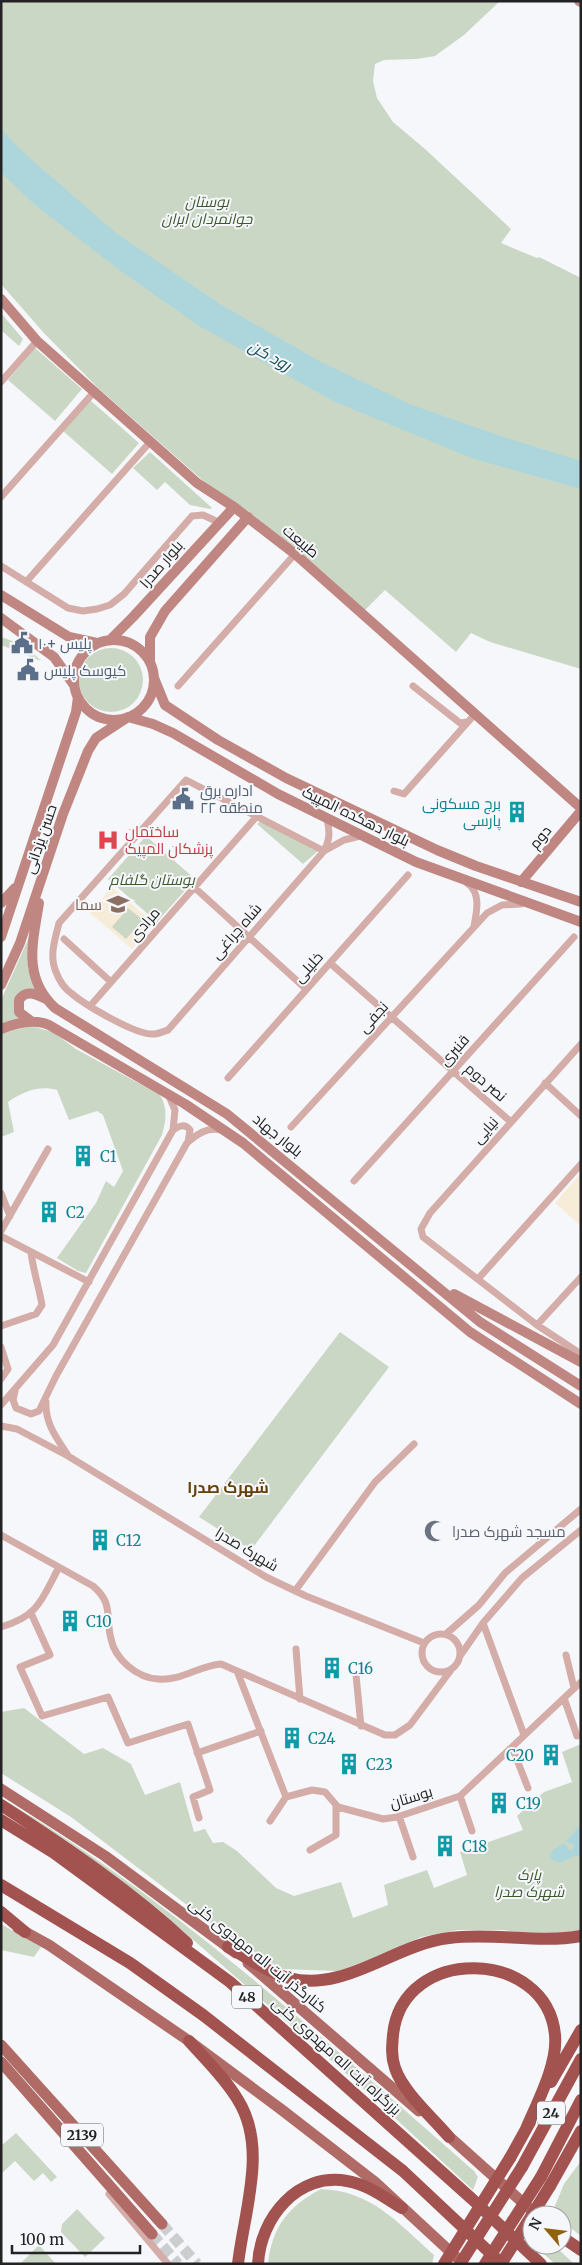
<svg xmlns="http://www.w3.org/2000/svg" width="582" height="2265" viewBox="0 0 582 2265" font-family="Merriweather,Cairo,serif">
<rect width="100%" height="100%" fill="#f6f7fa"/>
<path fill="#f7ecd7" d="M112,887L154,923L132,949L90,913Z
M581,1173V1226L555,1203Z"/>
<path fill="#cbd7c5" d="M1,1H500L464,35L435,56L417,59L384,60L375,64L373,81L377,98L393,122L425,149L511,229L501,243L537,258L539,257L581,278V669L490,642L471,633L456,652L385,590L365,610L217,493L98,388L43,332L1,284Z
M1,313L23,339L19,346L1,330Z
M35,348L82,389L55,421L8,380Z
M90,400L139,443L112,474L63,431Z
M150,452L212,508L210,509L190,505L165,482L157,490L133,468Z
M1,637C17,642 30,648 41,661L1,645Z
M79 680a32 32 0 1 1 64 0a32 32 0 1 1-64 0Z
M261,821L318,851L303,864L257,824Z
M146,836L195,879L157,922L108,879Z
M128,908L143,920L126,939L112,927Z
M30,935L28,968L38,992L24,991L23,1020L1,1026V1000Z
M31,1026L53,1032L76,1049L160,1095C168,1109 166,1120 162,1135L86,1273L78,1271L57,1258L96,1203L106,1181L114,1187L123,1171L103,1115L97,1111L69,1120L57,1090C38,1085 23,1092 8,1102L14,1132L1,1137V1033Z
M340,1332L389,1367L251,1550L199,1517Z
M24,1708L84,1754L103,1748L131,1764L145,1795L180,1782L194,1832L205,1829L213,1843L223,1842L237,1851L276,1888L294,1896L341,1882L353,1918L388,1905L384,1885L427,1870L434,1888L467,1875L460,1852L523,1830L517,1816L544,1792L572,1782L562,1752L581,1744V1931L534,1934L503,1930H458L421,1937L385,1954L338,1971L281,1969L216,1927L71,1817L1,1773V1712Z
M1,1798C175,1901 323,2039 474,2171L478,2177L473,2190L358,2084L182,1930L1,1801Z
M1,1924L41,1947L34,1957L1,1950Z
M16,2133L57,2177L51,2182L43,2173L34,2181L15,2161L1,2174V2146Z
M581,2161V2236L562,2221V2215L552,2213L564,2184Z
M321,2189C372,2191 398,2223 434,2255L432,2264H268C272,2226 289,2206 321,2189Z
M77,2209L105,2238L85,2257L61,2232L62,2224Z
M39,2245L56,2264H20Z
M534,2245H554L574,2264H555Z"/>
<path fill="#acd6db" d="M1,129L23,152L116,233L220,304L321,362L412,405L501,436L581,461V489L474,459L335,402L199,326L118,269L35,205L1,172Z
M581,1824V1856H574L560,1863L549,1858L553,1850L564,1843L570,1850L573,1849L574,1845L566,1841Z"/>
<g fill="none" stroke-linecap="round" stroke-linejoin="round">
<path stroke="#cccdcf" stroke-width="11" stroke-dasharray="11 5.5" stroke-linecap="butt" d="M162,2224L197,2264
M152,2234L178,2264"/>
<path stroke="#d4aca8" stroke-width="7" d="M1,382L37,341
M1,497L94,392
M1,566L68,608L83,611L97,609L110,605L124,594L192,516L203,515L218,522
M26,582L150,442
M178,686L295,554
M413,686L460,723L467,722
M186,780L324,851L168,1030C164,1031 158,1034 154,1034C137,1036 85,1005 71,993C64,988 59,980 56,972C49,956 55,939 59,923Z
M394,791L404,794L475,714
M327,819C330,832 330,839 324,851L344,840L360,836
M467,883C481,892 477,911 474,926
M194,887L306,989
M64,939L111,982
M330,963L511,1122
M91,1005L257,816
M581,1044L430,1213L421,1229L423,1237L537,1325L581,1354
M228,1078L408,875
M545,1083L581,1116
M291,1127L487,913L502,905L521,904
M173,1130C179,1126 185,1123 190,1130L188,1142
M354,1181L574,937
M1,1193L10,1216
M1,1231L48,1149
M1,1236L89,1282
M478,1279L581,1164
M537,1325L581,1277
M1,1326L36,1314L42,1305C39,1287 33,1270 31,1252
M1,1347L8,1369L1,1379
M15,1391L13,1400L16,1408L31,1414L39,1411L56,1376L187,1143C197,1134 207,1127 221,1130
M46,1402C45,1423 56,1437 67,1454
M1,1405L53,1345L173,1130L175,1110L169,1096
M1,1426L17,1429L68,1456L266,1577L306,1596L424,1643
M1,1535L93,1586C114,1604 105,1616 111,1639C115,1659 137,1678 158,1679C181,1681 198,1666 221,1664L385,1735H395L410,1725L451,1670
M295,1591L375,1482L414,1444
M31,1613L50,1655L20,1667L42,1716L108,1697L128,1743L188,1724L210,1790L193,1797L199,1818
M483,1623L524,1735
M1,1627C39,1616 42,1599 59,1567
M422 1653a19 19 0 1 1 38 0a19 19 0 1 1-38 0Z
M446,1634L479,1605L505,1573L581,1509
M296,1649L300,1699
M566,1655L574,1688
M460,1656L483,1623L522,1578L581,1530
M237,1671L286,1797L312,1790L325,1792L338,1807L383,1819L397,1817L460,1796L581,1682
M356,1675L361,1726
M564,1698L577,1736
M512,1747L528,1788
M197,1753L261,1731
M460,1796L472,1831
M399,1816L413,1857
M270,1821L286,1797
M310,1850L336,1835V1805
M109,2194L168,2264"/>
<path stroke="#c08782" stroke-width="10" d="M579,1L581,2
M1,299L37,341L197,483L234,507L295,554L581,808
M1,595L69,637L97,643
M1,618L54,657L74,685
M110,640L133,617L234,507
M74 680a40 40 0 1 1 80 0a40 40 0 1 1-80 0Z
M150,662V637L165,611L248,517
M154,678L165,705L218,740L286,778L437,850L476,866L581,902
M521,882L581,811
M1,903L15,888
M39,903C33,942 22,977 55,1008L227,1114L480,1322L581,1386
M1,937L76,712L78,697
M1,985L20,943L63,814L88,751L96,738L128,717L153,724L173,733L278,794L416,862L581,922
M31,1021L19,1012V1000C26,989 36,994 46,999
M1,1029C16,1023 34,1018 49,1025L185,1104L243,1143L470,1332L581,1404
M454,1294L581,1362"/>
<path stroke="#b06b67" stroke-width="11" d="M1,1789L105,1856L236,1953
M18,1928L49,1945L189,2041L282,2110L375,2182L456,2257
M248,1963L419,2111
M1,2045L162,2224
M1,2062L152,2234
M443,2131L530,2209"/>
<path stroke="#a2534f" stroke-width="12" d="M1,1805C66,1847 130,1890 187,1943
M1,1820L54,1853L230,1982L472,2199L541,2264
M1,1885L130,1963L203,2015L403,2171L502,2264
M1,1912L25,1932
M228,1947C248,1958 267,1972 289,1978C344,1993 395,1944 449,1938C493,1932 537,1944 581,1936
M189,2041C206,2060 225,2078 238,2100C268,2148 244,2211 238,2264
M551,2082L581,2030
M449,2137C433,2118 403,2092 395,2068C391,2057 392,2046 393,2035C402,1944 547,1948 555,2035C558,2064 537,2103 526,2129
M510,2158L530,2122
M522,2167L581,2059
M541,2177L581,2100
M550,2186L581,2131
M562,2237L581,2250
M258,2264C260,2218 298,2172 347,2181C367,2184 385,2198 402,2208"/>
<path stroke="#a2534f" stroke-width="12" d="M532,2215L550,2186
M444,2264L510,2158
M460,2264L522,2167
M485,2264L541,2177
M501,2264L532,2215"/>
</g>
<defs>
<g id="civic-bare" transform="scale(1.725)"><path d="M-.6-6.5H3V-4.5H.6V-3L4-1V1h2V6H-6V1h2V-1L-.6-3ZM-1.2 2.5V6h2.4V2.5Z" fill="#5c6f8a" stroke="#f6f7fa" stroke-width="2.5" paint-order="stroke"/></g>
<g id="building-bare" transform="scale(1.725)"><path d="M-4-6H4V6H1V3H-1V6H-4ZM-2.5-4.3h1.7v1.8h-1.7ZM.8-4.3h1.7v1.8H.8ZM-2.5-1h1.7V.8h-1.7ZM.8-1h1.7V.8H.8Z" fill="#0f9aa8" stroke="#f6f7fa" stroke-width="2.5" paint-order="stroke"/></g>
<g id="hospital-bare" transform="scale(1.725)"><path d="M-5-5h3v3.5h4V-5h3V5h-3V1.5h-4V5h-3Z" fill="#e0444e" stroke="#f6f7fa" stroke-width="2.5" paint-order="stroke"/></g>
<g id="school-bare" transform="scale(1.725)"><path d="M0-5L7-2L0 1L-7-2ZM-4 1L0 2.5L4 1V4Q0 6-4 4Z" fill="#8d6e63" stroke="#f6f7fa" stroke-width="2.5" paint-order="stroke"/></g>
<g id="mosque-bare" transform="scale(1.725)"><path d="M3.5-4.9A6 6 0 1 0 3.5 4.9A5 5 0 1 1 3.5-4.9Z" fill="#6b7280" stroke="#f6f7fa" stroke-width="2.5" paint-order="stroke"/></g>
</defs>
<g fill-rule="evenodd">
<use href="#civic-bare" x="22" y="643"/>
<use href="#civic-bare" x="28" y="670"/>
<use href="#civic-bare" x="183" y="799"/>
<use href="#building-bare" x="517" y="812"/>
<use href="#hospital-bare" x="108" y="840"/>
<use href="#school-bare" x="118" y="904"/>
<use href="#building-bare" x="83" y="1156"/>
<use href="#building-bare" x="49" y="1212"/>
<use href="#mosque-bare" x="435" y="1531"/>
<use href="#building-bare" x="100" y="1540"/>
<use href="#building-bare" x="70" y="1621"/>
<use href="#building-bare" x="332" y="1668"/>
<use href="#building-bare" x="292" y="1738"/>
<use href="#building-bare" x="551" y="1755"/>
<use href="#building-bare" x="349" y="1764"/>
<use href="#building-bare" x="499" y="1803"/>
<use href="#building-bare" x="445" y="1846"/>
</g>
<g text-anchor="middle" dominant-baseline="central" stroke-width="4" stroke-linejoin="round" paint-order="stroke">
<g fill="#f6f7fa" stroke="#626364" stroke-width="1">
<rect x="232" y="1985.5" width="30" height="23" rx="4"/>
<rect x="537" y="2101.5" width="28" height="23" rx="4"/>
<rect x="61" y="2123.5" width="42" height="23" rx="4"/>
</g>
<g font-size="14" font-weight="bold" fill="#232324">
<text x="247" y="1997">48</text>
<text x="551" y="2113">24</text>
<text x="82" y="2135">2139</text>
</g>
<g font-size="15" font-style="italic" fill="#3d572c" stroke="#f6f7fa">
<text x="207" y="201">بوستان<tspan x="207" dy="17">جوانمردان ایران</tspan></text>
<text x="152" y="879">بوستان گلفام</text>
<text x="529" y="1874">پارک<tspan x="529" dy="17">شهرک صدرا</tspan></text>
</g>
<g font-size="15" fill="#232324" stroke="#f6f7fa">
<text transform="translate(301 541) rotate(40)">طبیعت</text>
<text transform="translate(161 564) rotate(-49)">بلوار صدرا</text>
<text transform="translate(356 816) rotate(26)">بلوار دهکده المپیک</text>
<text transform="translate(540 837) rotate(-50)">دوم</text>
<text transform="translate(40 839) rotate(-71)">حسن یزدانی</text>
<text transform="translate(144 924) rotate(-49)">مرادی</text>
<text transform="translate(236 931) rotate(-49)">شاه چراغی</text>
<text transform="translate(308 967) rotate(-48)">خلیلی</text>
<text transform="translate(373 1017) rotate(-48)">نجفی</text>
<text transform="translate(454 1050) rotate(-48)">قنبری</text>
<text transform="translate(486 1082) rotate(41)">نصر دوم</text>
<text transform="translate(485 1130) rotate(-48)">نیایی</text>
<text transform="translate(278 1135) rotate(39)">بلوار جهاد</text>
<text transform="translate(247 1549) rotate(31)">شهرک صدرا</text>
<text transform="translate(411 1797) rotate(-17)">بوستان</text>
<text transform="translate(258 1955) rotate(39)">کنارگذر آیت اله مهدوی کنی</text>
<text transform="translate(337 2056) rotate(42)">بزرگراه آیت اله مهدوی کنی</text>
</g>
<g font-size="15" fill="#4e5e75" stroke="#f6f7fa" text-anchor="start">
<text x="38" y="643">پلیس +۱۰</text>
<text x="44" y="670">کیوسک پلیس</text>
<text x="200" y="790">اداره برق<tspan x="200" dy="17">منطقه ۲۲</tspan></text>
</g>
<g font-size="15" fill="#0d838f" stroke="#f6f7fa" text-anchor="start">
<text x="501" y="803" text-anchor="end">برج مسکونی<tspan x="501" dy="17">پارسی</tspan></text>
<text x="100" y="1156">C1</text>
<text x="66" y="1212">C2</text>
<text x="116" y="1540">C12</text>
<text x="86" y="1621">C10</text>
<text x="348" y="1668">C16</text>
<text x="308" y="1738">C24</text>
<text x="534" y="1755" text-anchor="end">C20</text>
<text x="366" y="1764">C23</text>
<text x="516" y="1803">C19</text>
<text x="462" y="1846">C18</text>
</g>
<g font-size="15" fill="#be3a42" stroke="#f6f7fa" text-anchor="start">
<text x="125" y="831">ساختمان<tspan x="125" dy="17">پزشکان المپیک</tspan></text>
</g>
<g font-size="15" fill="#785e54" stroke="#f6f7fa" text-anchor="end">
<text x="102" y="904">سما</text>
</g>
<g font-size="15" fill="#5b616d" stroke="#f6f7fa" text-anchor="start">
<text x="452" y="1531">مسجد شهرک صدرا</text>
</g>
<g font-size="16" font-style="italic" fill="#155057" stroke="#f6f7fa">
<text transform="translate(270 355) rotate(29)">رود کن</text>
</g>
<g font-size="16" font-weight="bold" fill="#62410a" stroke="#f6f7fa">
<text x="228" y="1487">شهرک صدرا</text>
</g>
</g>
<rect width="582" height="2265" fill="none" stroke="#232324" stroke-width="5"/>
<g transform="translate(547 2230) rotate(298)"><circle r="24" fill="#f6f7fa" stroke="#a2a2a4"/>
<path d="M0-4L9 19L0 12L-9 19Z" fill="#91610e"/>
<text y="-8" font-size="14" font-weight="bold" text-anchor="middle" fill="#232324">N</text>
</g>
<path d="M12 2245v8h128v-8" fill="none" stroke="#232324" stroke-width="2.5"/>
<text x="20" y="2245" font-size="15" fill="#232324" stroke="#f6f7fa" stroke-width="4" paint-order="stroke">100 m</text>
</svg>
